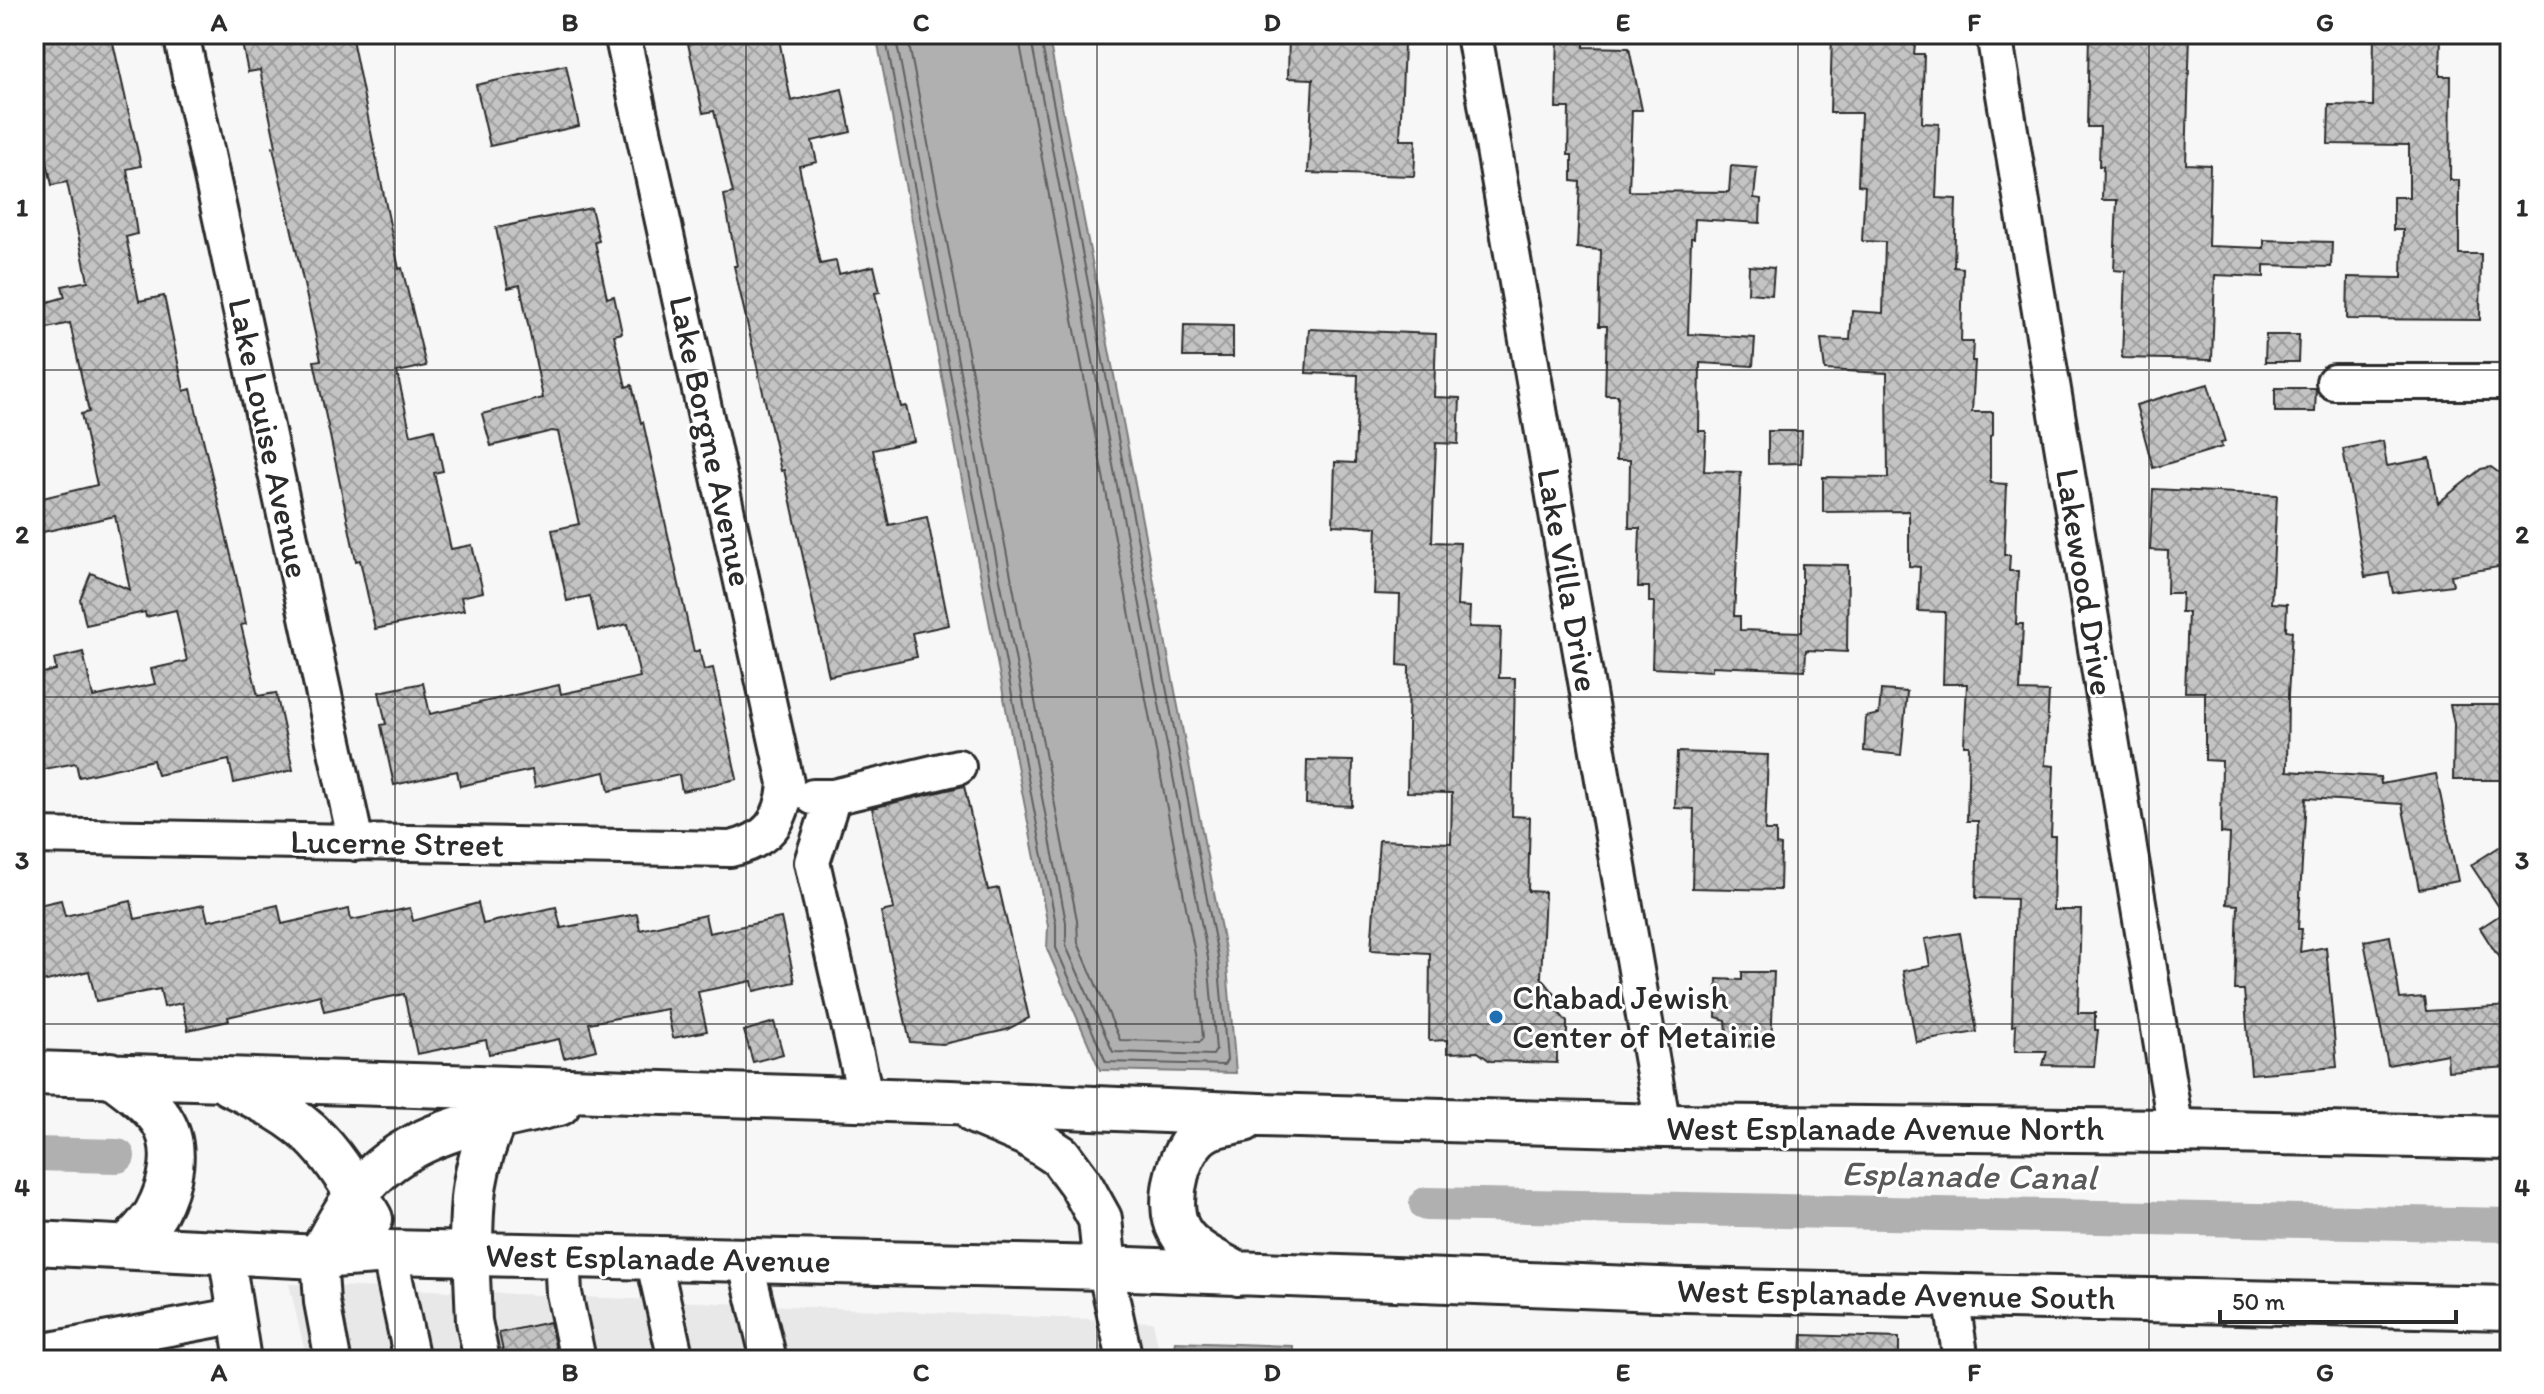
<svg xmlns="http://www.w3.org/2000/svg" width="2544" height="1394" viewBox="0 0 2544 1394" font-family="Itim,sans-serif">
<defs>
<pattern id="building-cross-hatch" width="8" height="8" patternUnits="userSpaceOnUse" patternTransform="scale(2)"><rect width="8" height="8" fill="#c4c4c4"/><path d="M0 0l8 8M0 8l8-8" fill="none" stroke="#9f9f9f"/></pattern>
</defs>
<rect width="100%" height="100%" fill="#f7f7f7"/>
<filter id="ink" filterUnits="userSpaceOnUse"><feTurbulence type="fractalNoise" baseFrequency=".0125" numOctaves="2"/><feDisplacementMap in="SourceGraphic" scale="16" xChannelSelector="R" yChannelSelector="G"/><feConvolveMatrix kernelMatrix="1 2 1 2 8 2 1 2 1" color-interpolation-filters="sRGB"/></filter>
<g filter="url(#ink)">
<path fill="#e8e8e8" d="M289,1284L1153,1322L1161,1360H307Z"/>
<path fill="#b0b0b0" stroke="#7b7b7b" stroke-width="2" d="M876,34H1048L1226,955L1236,1073L1100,1070L1047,949L1048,926Z
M1175,1342L1293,1346V1360H1179Z"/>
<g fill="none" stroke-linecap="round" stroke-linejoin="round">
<path stroke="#606060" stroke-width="2" d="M885,34L1056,924V948L1106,1062L1224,1065L1227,1060L1218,956L1040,34
M895,34L1066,922V946L1113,1052L1213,1055L1216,1050L1208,958L1030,34
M907,34L1077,920L1078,943L1120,1040L1200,1042L1203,1038L1196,959L1018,34
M1186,1360V1354L1190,1351L1282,1354L1285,1360"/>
<path stroke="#b0b0b0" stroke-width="34" d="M34,1154L118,1156
M1426,1204L2510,1225"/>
</g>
<path fill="url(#building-cross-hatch)" stroke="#2b2b2b" stroke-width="2" d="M34,34H111L141,166L127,169L137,234L126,237L139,301L164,296L184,391L191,389L236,576L246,624L241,625L258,696L276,693L293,770L234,783L229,760L157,775L153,760L79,777L76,763L34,771V675L56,670L54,659L83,652L93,697L155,684L151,669L187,661L176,610L146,617L145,612L86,625L80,599L91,573L130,590L115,516L34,534V500L97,485L81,414L89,412L70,323L39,330L34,306L65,297L62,286L88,281L67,182L52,185L38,121L44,119L34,73Z
M240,34H351L399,269L402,268L426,366L397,372L411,435L434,429L443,471L434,473L451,549L472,545L483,592L461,597L464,610L375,629L360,560L356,561L329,431L314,361L321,360L273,147L276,146L260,70L248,72Z
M686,34H778L791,101L842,89L851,132L812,141L817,162L799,166L820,264L836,261L839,274L874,266L880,292L875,293L901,407L906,406L914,441L873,450L889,525L927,517L949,625L912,633L917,657L829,676L784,470L781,471L734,266H737L724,195L733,193L714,111L703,113Z
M1289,34H1390L1389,44H1404L1400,140H1416L1414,176L1308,173L1313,79L1288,78Z
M1558,34H1584V47L1629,48L1642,110H1632L1629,191L1729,192L1731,166L1757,168L1754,198L1761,199L1760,223L1695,219L1694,238H1691L1688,334L1755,338L1753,366L1700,363L1699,431H1706L1704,471L1741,472L1734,616H1740V630L1802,632V564L1848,565L1847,652L1806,650L1805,670L1712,666V671L1652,668L1654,602H1649V587H1638L1640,528H1629L1630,460H1616L1618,395H1605L1607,326H1599L1601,250L1577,248L1580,182L1572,181V155H1568L1569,108H1556Z
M1832,34H1916L1914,54H1924L1922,123L1939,124L1936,198L1956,199L1954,267L1963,268L1961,342H1973L1972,361H1975L1972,412H1993V435L1990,436V483L2007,484L2004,555H2010L2009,571H2018L2016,624H2023L2020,691L2049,692L2045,765L2054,766L2051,836H2055L2053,910H2081L2078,1013H2095V1030H2098L2094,1066L2043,1065L2047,1051H2015L2016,1025L2012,1026L2016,899L1976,898L1978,821H1967L1969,745H1964L1967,684H1943L1945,612L1918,611L1920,567L1909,566V511L1823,512V477L1888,478L1887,373L1825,370L1821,339L1850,340L1852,311L1883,313L1885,242L1862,241L1865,186L1858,185L1861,113H1830Z
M2089,34H2190L2186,164L2210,165L2208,246L2264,248V240L2332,242L2331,267L2264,265V277L2215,275L2212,360L2122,358L2125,271L2114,270L2117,200H2102L2103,166H2099L2100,127H2087Z
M2374,34H2441L2440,76H2451L2450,180H2459V254H2481L2480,320L2347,319L2348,277L2402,278L2403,230H2393V197H2409V145L2328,144L2329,105L2373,106Z
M566,65L579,126L490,146L476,85Z
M591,208L599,241L595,242L607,298L614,296L622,333L614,335L626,387L632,385L641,423L643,422L694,652L699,650L704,670L713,668L737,779L682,791L679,775L609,791L605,772L535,787L532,770L460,786L457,771L394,785L381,725L386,724L379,692L423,683L430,714L559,685L561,694L640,677L628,624L598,631L590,596L567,601L552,530L579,524L558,432L552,431L491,446L482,414L543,398L520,285L508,288L496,228Z
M1749,266L1774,268L1772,295L1748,293Z
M1184,325L1233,326V357H1183Z
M1309,329L1436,334L1434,397L1460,398L1458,444L1436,443L1432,542L1460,543L1457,606L1470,607L1469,627L1501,628L1499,678H1515L1512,816L1530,817L1528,891L1545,892L1541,977L1559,999L1558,1012L1567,1022V1033L1557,1042V1063L1490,1061L1478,1052L1447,1053V1040L1429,1041L1430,953L1371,950L1379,840L1451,843L1452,793L1407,792L1409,666L1398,665L1400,595L1374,594L1377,527L1333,525L1335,462L1355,463L1358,375L1306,373Z
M2266,335H2299L2298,362H2265Z
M2208,384L2225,442L2221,443L2222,447L2153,468L2136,405Z
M2275,388H2316L2315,412H2275Z
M1768,431H1802L1801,463L1768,464Z
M2383,441L2387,466L2430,458L2438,503L2481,469L2491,467L2510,481V565L2451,575L2453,585L2393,593L2389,573L2365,577L2343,449Z
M2153,489L2277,495L2271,603L2287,604L2286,630L2292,631L2288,695L2287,771L2380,777L2381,784L2436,774L2458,881L2419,889L2402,804L2306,798L2298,929H2302L2300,952L2326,947L2337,1067L2251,1074L2244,990H2235L2238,905L2227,904L2230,834L2221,833L2222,761L2205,760V692H2185L2188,612H2181L2182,593H2167L2168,551L2150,550Z
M1881,690L1907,692L1901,755L1864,751L1866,717L1879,714Z
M2450,705H2510V780H2453L2454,724Z
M1677,752L1768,755L1765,831H1776V845L1781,846L1780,890L1692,888L1694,809L1675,808Z
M1307,760L1353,761L1352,806L1306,804Z
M964,786L988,890L999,888L1029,1018L1006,1030L943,1044L910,1042L881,912L894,909L872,808Z
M2510,840V975L2480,928L2503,913L2471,865Z
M61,900L65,916L131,901L135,919L204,905L208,921L278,905L282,924L349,909L351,920L410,908L413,921L478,903L483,924L556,907L561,928L637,914L640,930L705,915L709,933L781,918L795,982L754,991L752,981L698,992L707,1031L673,1038L667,1009L589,1023L596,1050L564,1058L559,1039L489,1054L486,1040L417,1054L404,994L324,1011L320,995L228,1017L229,1021L188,1030L182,1003L164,1007L160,989L96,1001L89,971L34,984V906Z
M1960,933L1977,1032L1916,1042L1903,971L1930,966L1925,939Z
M2390,936L2400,999L2424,997L2426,1011L2510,1006V1067L2448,1071L2447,1054L2388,1065L2364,941Z
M1742,972H1774L1771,1046L1728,1047L1726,1020L1716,1017L1717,979L1742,980Z
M774,1022L783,1054L753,1062L744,1031Z
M550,1322L558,1360H505L499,1333Z
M1802,1335L1899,1338V1360H1801Z"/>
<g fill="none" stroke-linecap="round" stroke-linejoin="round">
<g stroke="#2b2b2b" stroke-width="40">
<path id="minor" d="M181,34L356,843
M1474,34L1663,1126
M1994,34L2176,1131
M2334,382H2510
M813,797H833L958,767
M833,797L812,862L866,1099
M34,836L730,849C768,841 783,821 786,783L622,34
M226,1252L243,1360
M389,1252L412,1360
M471,1253L474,1321L482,1360
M562,1255L564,1293L578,1360
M319,1257L322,1302L333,1360
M653,1258L676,1360
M745,1260L769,1360
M1105,1268L1125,1360
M1951,1296L1961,1360
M34,1353L234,1316"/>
</g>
<g stroke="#2b2b2b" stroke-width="48">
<path id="major" d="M34,1073L950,1102L1261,1115L1663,1126L2176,1131L2510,1138
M110,1074C127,1087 148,1101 161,1119C180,1147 171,1185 156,1213C149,1225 137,1236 128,1246
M229,1084C260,1099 294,1115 318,1141C339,1163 356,1193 371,1219
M976,1113L1028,1135L1060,1156L1080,1183L1100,1219L1105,1268
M34,1243L319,1257L389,1252L1105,1268L1685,1290L2510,1308
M471,1253C471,1198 473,1170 495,1119
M319,1257C331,1236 342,1213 357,1194C405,1130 486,1121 559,1104
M1238,1274C1218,1262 1190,1251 1179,1230C1164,1203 1179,1142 1208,1129C1218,1124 1232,1123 1244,1120"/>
</g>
<use href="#minor" stroke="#fff" stroke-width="34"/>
<use href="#major" stroke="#fff" stroke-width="42"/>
</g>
</g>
<path fill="none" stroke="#2b2b2b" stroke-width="2" stroke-opacity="0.55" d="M395,34V1360M746,34V1360M1097,34V1360M1447,34V1360M1798,34V1360M2149,34V1360M34,370H2510M34,697H2510M34,1024H2510"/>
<circle fill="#1f6fb2" stroke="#fff" stroke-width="3" cx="1496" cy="1017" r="8"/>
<g text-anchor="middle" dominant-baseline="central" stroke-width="6" stroke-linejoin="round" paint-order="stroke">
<g font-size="34" fill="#2b2b2b" stroke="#fff">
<text transform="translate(269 438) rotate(78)">Lake Louise Avenue</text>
<text transform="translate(711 441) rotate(78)">Lake Borgne Avenue</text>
<text transform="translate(1568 580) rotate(80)">Lake Villa Drive</text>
<text transform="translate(2085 582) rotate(81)">Lakewood Drive</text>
<text transform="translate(397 843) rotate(1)">Lucerne Street</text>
<text x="1885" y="1128">West Esplanade Avenue North</text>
<text transform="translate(658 1258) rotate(1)">West Esplanade Avenue</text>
<text transform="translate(1896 1294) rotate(1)">West Esplanade Avenue South</text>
</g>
<g font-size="34" fill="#2b2b2b" stroke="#fff" text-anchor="start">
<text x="1512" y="997">Chabad Jewish<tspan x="1512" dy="39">Center of Metairie</tspan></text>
</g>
<g font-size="36" font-style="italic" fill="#5a5a5a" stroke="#fff">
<text transform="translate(1969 1175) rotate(1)">Esplanade Canal</text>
</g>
</g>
<rect width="2544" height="1394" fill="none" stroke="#fff" stroke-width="88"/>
<path d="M2220 1310v12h236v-12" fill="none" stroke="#2b2b2b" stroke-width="4"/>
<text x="2232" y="1310" font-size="24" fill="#2b2b2b" stroke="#ffffff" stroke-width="6" paint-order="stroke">50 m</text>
<rect x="44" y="44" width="2456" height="1306" fill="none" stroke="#2b2b2b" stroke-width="3"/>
<g font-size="26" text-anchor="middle" font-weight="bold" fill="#2b2b2b">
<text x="219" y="31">A</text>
<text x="570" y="31">B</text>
<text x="921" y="31">C</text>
<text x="1272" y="31">D</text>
<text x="1623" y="31">E</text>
<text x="1974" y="31">F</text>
<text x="2325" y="31">G</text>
<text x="22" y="216">1</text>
<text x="2522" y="216">1</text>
<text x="22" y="543">2</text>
<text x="2522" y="543">2</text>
<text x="22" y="869">3</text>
<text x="2522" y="869">3</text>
<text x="22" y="1196">4</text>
<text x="2522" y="1196">4</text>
<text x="219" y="1381">A</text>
<text x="570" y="1381">B</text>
<text x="921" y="1381">C</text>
<text x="1272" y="1381">D</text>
<text x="1623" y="1381">E</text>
<text x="1974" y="1381">F</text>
<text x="2325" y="1381">G</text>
</g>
</svg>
